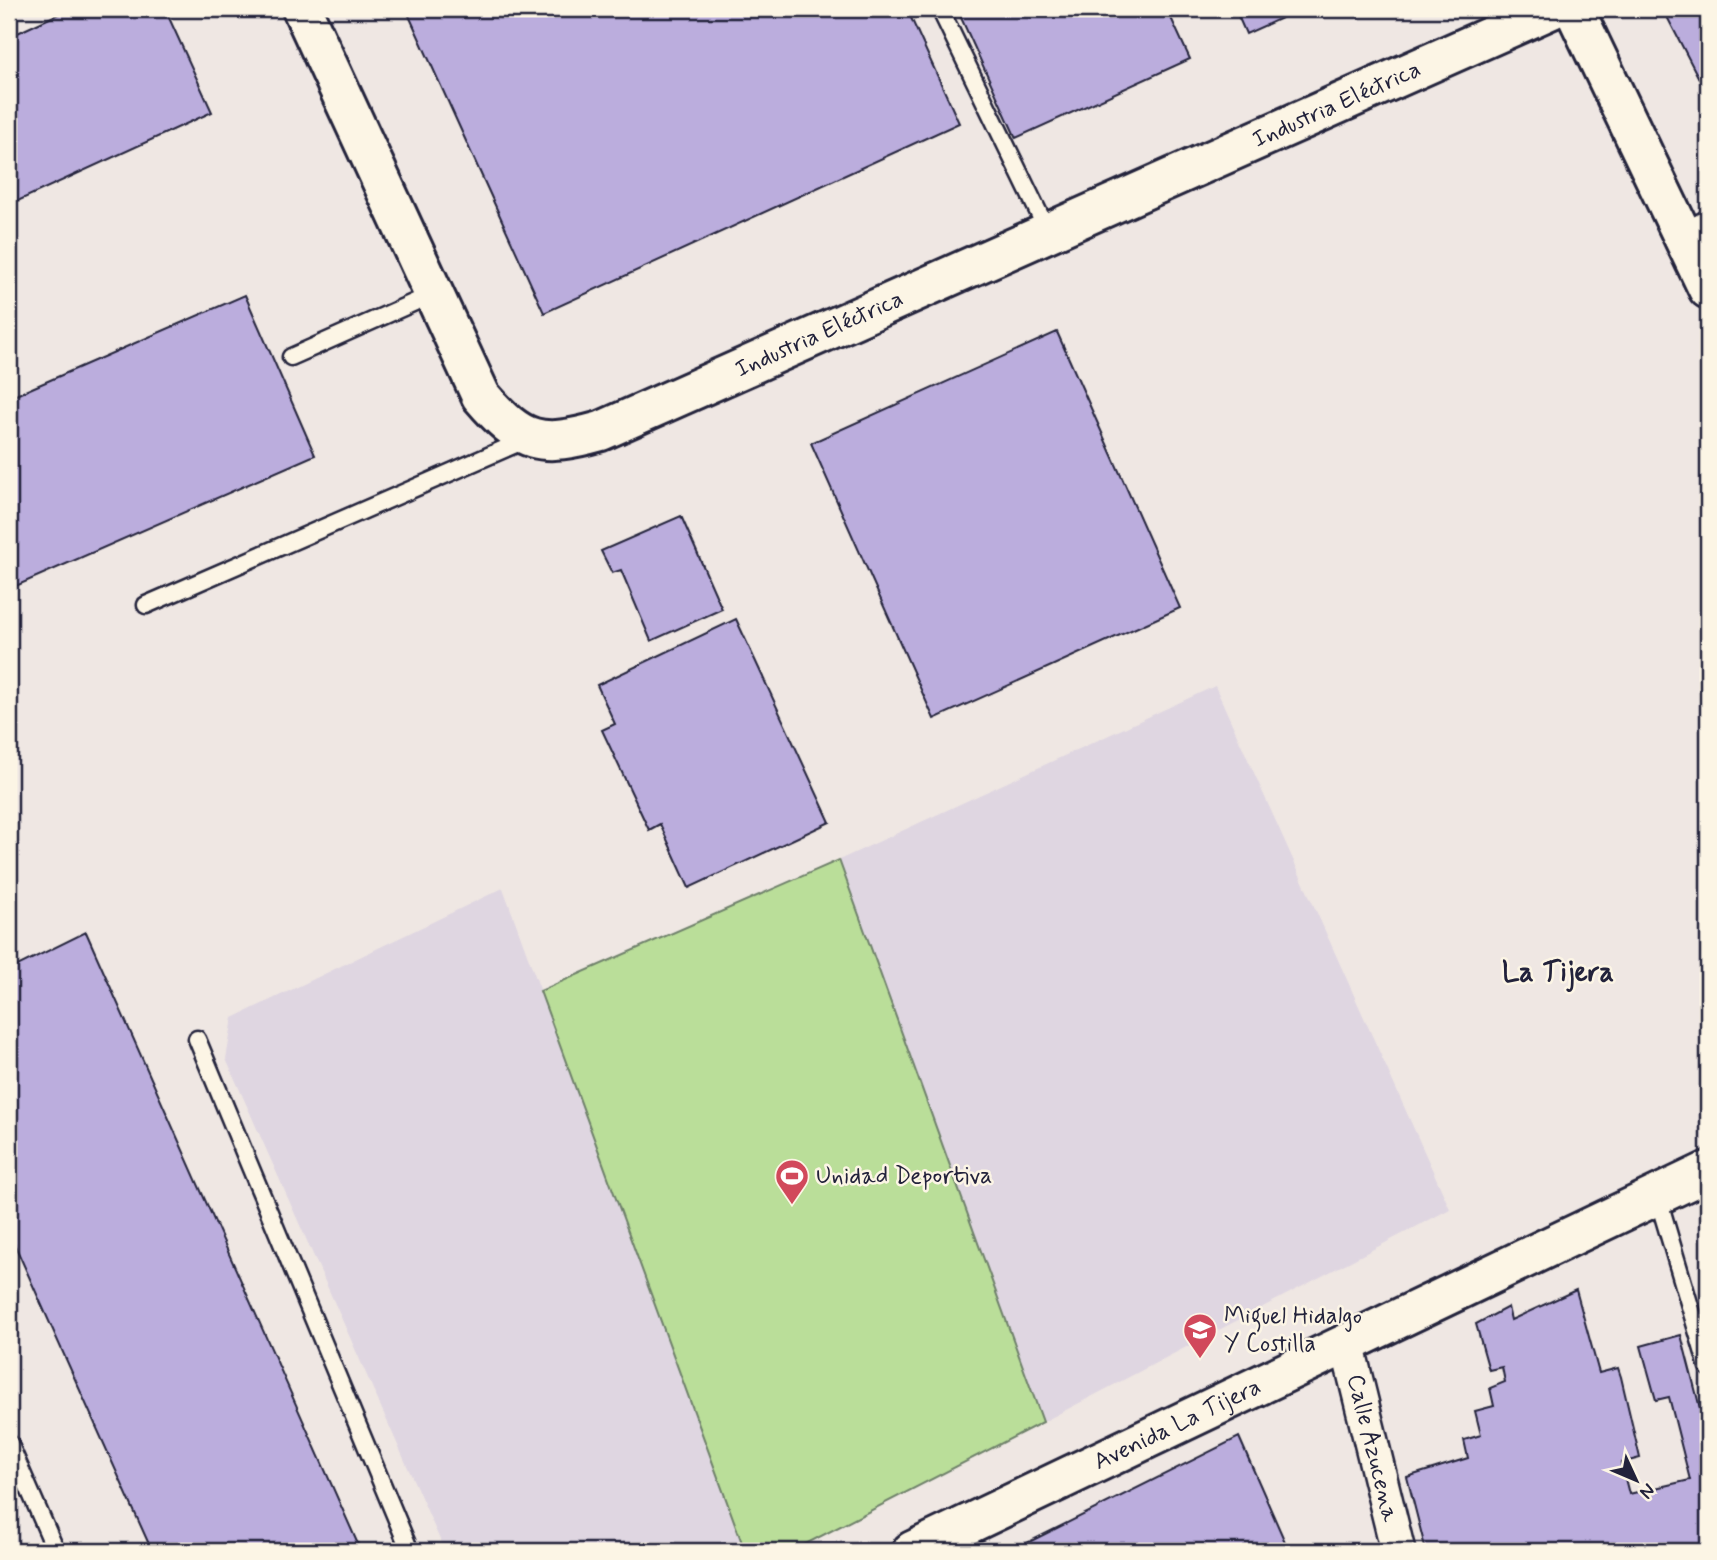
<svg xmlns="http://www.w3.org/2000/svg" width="1717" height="1560" viewBox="0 0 1717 1560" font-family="Mynerve,sans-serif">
<rect width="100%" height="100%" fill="#efe7e3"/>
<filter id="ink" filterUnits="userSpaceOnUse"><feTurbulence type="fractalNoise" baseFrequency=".0143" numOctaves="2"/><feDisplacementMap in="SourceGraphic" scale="14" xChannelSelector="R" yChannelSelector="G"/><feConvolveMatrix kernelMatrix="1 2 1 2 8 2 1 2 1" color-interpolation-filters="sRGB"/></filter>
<g filter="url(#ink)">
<path fill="#dfd6e1" d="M1215,686L1450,1209L1043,1422L839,860Z
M503,888L745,1551H445L226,1059L233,1018Z"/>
<path fill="#bade99" stroke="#6e806a" stroke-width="2" d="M839,860L1043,1422L792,1551H745L540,991Z"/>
<path fill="#bbaddd" stroke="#22223b" stroke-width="2" d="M69,9H165L212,112L9,205V37Z
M406,9H907L959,123L544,313Z
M957,9H1167L1190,59L1016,138Z
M1235,9H1301L1246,34Z
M1663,9H1708V96Z
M245,295L315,455L9,589V398Z
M1057,332L1180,608L934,719L811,443Z
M681,516L722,609L651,641L621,570L612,573L601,551Z
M736,619L830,822L689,888L660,824L649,830L602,730L615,724L597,685Z
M86,932L361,1551H152L9,1232V970Z
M1576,1290L1599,1373L1618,1368L1621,1377L1640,1458L1621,1463L1629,1494L1690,1480L1669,1397L1656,1400L1641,1346L1681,1335L1708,1439V1551H1571L1570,1547L1560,1551H1426L1407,1477L1468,1458L1464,1440L1481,1435L1475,1411L1494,1406L1490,1388L1505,1382L1502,1367L1489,1370L1476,1324L1508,1307L1511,1320Z
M1239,1437L1289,1551H1011Z"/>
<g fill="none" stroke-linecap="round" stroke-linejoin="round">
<g stroke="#22223b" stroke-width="21">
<path id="service" d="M940,9L1048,232
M1681,233L1708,218
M291,357L433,294
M146,605L525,440
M197,1039L410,1551
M1657,1195L1708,1367
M9,1443L56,1551"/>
</g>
<g stroke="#22223b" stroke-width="38">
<g id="minor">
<path id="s1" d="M1347,1344L1398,1551"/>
</g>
</g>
<g stroke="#22223b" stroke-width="44">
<g id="tertiary">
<path id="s2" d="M302,9L481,396C522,444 540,448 601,431L1552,9"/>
</g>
</g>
<g stroke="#22223b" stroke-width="44">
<g id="secondary">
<path d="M1574,9L1708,289"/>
<path id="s3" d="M912,1551L1708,1171"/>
</g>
</g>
<use href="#service" stroke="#fcf5e5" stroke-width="16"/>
<use href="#minor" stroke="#fcf5e5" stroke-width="33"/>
<use href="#tertiary" stroke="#fcf5e5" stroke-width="38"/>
<use href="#secondary" stroke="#fcf5e5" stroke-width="38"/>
</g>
</g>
<defs>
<g id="stadium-pin" transform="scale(1.75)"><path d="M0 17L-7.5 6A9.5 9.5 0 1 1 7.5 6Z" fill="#d1495b" stroke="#fcf5e5"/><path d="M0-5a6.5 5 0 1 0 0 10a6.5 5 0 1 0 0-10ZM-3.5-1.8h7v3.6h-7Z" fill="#fff"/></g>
<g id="school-pin" transform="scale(1.75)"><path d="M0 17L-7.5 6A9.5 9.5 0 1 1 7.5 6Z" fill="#d1495b" stroke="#fcf5e5"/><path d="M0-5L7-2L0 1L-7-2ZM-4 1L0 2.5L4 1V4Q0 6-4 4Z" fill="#fff"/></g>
</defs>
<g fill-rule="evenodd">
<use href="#stadium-pin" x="792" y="1176"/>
<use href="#school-pin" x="1200" y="1330"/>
</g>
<g text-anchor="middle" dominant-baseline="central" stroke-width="5" stroke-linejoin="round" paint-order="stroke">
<g font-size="24" fill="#22223b" stroke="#fcf5e5">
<text stroke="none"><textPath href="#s2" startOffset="1368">Industria Eléctrica</textPath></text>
<text stroke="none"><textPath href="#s2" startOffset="802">Industria Eléctrica</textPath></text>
<text stroke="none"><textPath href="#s3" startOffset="294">Avenida La Tijera</textPath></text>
<text stroke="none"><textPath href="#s1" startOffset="107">Calle Azucena</textPath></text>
</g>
<g font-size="24" fill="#22223b" stroke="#fcf5e5" text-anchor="start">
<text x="816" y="1176">Unidad Deportiva</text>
<text x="1224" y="1316">Miguel Hidalgo<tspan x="1224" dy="28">Y Costilla</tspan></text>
</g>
<g font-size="28" font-weight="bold" fill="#22223b" stroke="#fcf5e5">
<text x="1558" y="973">La Tijera</text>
</g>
</g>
<rect width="1717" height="1560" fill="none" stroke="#fcf5e5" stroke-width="35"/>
<rect x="18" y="18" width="1682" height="1525" fill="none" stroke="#22223b" stroke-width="2.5" filter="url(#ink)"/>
<g transform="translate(1636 1480) rotate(134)" stroke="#fcf5e5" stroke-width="5" paint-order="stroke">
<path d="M0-5L12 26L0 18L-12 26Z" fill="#22223b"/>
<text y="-10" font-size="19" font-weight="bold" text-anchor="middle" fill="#22223b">N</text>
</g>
</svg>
